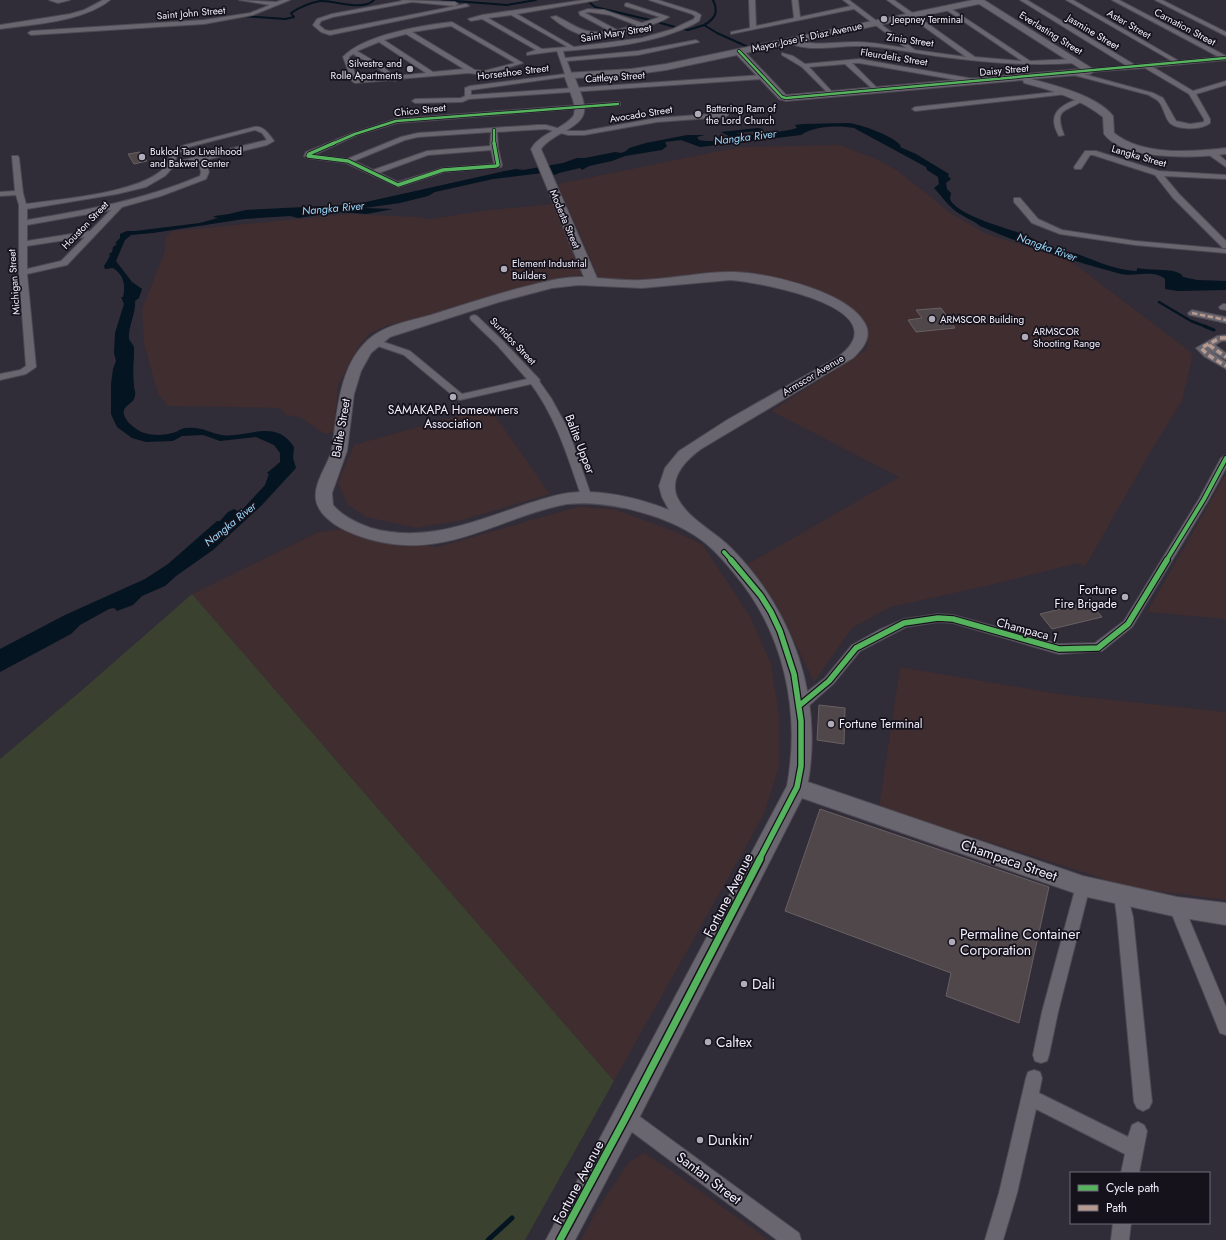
<svg xmlns="http://www.w3.org/2000/svg" width="1226" height="1240" viewBox="0 0 1226 1240" font-family="Jost,sans-serif">
<rect width="100%" height="100%" fill="#302c38"/>
<path fill="#3f2d2f" d="M840,145L876,159L898,171L952,214L984,233L1071,261L1193,354L1182,401L1151,451L1085,567L1078,563L986,586L891,607L852,628L814,682L776,604L748,564L899,477L771,411L866,350L868,338L864,323L846,306L832,296L778,278L749,272H719L630,281L598,277L558,184L739,147Z
M554,204L583,275L562,277L518,288L452,307L429,315L389,325L370,333L360,345L338,385L334,432L325,434L300,417L286,415L280,408L168,406L158,394L144,344L142,309L165,251V238L173,231L350,214L416,217L430,219L489,210Z
M489,407L550,494L459,521L416,528L366,517L347,504L338,482L354,445Z
M1226,473V619L1147,612L1201,518Z
M577,507L614,509L674,531L703,545L751,618L771,664L779,714V767L764,814L614,1081L192,594L319,532L348,528L392,540L438,547Z
M900,667L1066,695L1226,712V900L1132,888L879,807Z
M644,1153L672,1171L769,1240H581L596,1211L629,1162Z"/>
<path fill="#3a412f" d="M192,594L614,1081L525,1240H0V759L81,691Z"/>
<path fill="#041420" d="M848,123C860,124 894,136 901,146L900,147L916,154L949,174L948,176L951,179L946,183L947,189L951,193L950,199C955,214 1005,228 1020,233C1031,237 1042,244 1054,249C1063,252 1071,251 1080,255C1099,262 1115,270 1136,271L1137,270V268C1146,271 1180,267 1183,277L1197,280L1226,281V290L1178,291L1165,289V279C1154,269 1134,277 1121,274C1072,261 1026,246 980,226C972,219 962,217 953,209C946,203 941,195 934,188L939,184L938,177L927,170L926,167L854,128C839,125 813,126 801,135L700,147L681,140L665,142L667,146L662,150L625,156L612,161L589,166L582,170L580,168L559,173L555,175L550,173H542L493,179L435,192L428,196L400,203L364,208L393,209L367,214L339,212L298,218L290,216L244,219L153,233L131,235L125,240L116,261L132,282L142,289L139,298L135,301C136,314 128,326 129,339C130,342 133,344 134,347C134,349 134,353 134,356C133,366 133,376 134,386C134,389 136,392 135,395C135,405 119,405 125,417C127,422 131,425 135,428C146,437 163,436 176,432C180,430 182,428 187,428C200,426 210,433 222,435C247,439 275,417 294,447L293,458L296,468L262,505L213,550L176,576L165,586L142,596L133,605L117,611L114,608L109,609L80,625L71,634L0,672V649L65,615L145,579L168,564L217,521H220L228,512L234,509L238,511L243,509L265,485L269,474L267,473L280,462V453L274,445L256,437L220,441L203,435L182,436L173,441L146,442L132,438L117,427L111,414V384L113,369L116,361L114,353L115,333L124,304L121,297H123C126,286 124,275 113,268L105,269L104,266L110,256L109,254L112,252L113,247L117,244L115,243L120,238V234L127,231H135L200,223L218,218L213,217L215,216L229,214L246,210L344,205L366,202L505,171L516,169L523,170L563,163L577,158H585L615,152L621,153L626,151L629,148L646,143L687,135H705L697,137L699,140C708,142 724,141 731,137L721,132L758,128L763,129L758,131L736,133C748,137 784,132 797,128L795,125L802,124Z"/>
<g fill="none" stroke-linecap="round" stroke-linejoin="round">
<path stroke="#041420" stroke-width="2" d="M442,0L507,5L536,0
M589,2L595,7L650,20
M244,16L285,19L294,17L291,13C300,7 309,3 320,1C334,0 362,12 374,0
M657,22L675,27
M704,25C715,19 719,12 713,0
M684,29L688,30L704,25L717,33L748,47"/>
<path stroke="#041420" stroke-width="2.5" d="M1159,302L1191,321L1207,327"/>
<path stroke="#041420" stroke-width="3" d="M1204,326L1214,330"/>
<path stroke="#041420" stroke-width="5" d="M488,1240L512,1218"/>
</g>
<path fill="#50474a" stroke="#686063" d="M140,152L147,161L134,164L128,154Z
M941,308L955,328L916,332L908,320L922,318L916,310Z
M1089,602L1102,617L1052,629L1040,614Z
M819,705L845,708L844,744L817,740Z
M820,809L1049,887L1019,1023L946,996L951,973L785,911Z"/>
<g fill="none" stroke-linecap="round" stroke-linejoin="round">
<g stroke="#4d4953" stroke-width="2">
<path id="street" d="M49,0H70L58,3Z
M103,0H110C83,22 33,24 0,29V25L70,14L84,10Z
M239,0L276,2L282,0H290L253,15L204,24L31,35L28,33L31,31L204,20L250,13L270,5Z
M401,0L455,2L458,4L455,6L412,2L333,17L321,21L319,25L325,30L330,31L466,4L469,6L330,35L321,32L313,25L317,19L332,14L402,1Z
M584,0H598L517,14L574,47L642,38L673,29L694,19L695,16L692,14L649,0H658L696,12L701,15L699,21L694,24C654,44 607,48 563,51L565,58L638,51L696,40L699,42L638,55L567,61L572,75L571,76L471,90V95L762,75L765,77L762,79L469,99L462,102L415,103L412,101L415,99L461,98L465,96V88L470,86L565,74L557,51L527,55V53L536,50L482,19L471,21L468,19L482,15ZM511,15L566,46L567,47L542,49L488,18Z
M749,0H755L756,26L794,18L792,0H798L800,17L851,6L843,0H849L915,50L966,57L887,0H894L975,57L1022,61L945,9V7L947,6L1030,61L1075,59L1078,61L1075,63C1031,66 988,63 944,57C916,54 887,46 859,46C838,45 805,54 787,41L790,39C817,47 830,42 857,42C873,42 890,46 906,48L854,9L731,34V32L750,28Z
M1020,0H1027L1135,65L1172,61L1066,0H1073L1179,61L1219,57L1112,0H1119L1226,56V60L1153,67L1193,91L1226,81V85L1196,94L1210,119V123C1202,130 1180,130 1171,124C1164,118 1164,105 1157,100C1155,98 1151,97 1149,95L1070,74L1069,73L1072,71L1153,93L1163,98L1176,121L1190,124L1204,122V119L1189,94L1145,68L1088,72L1087,71L1090,69L1127,66Z
M1155,0H1162L1226,32V36Z
M627,3L669,17C656,26 603,39 587,36C575,34 560,25 551,17L556,16C578,27 584,35 610,31L580,15L579,12L588,9L604,10L642,23L660,17L625,6V4ZM589,12L610,15L636,25L617,30L585,13Z
M452,22L523,63L484,75L469,73L398,79L395,81L392,80L355,83L352,81L343,57C363,35 423,25 452,22ZM451,26L515,63L484,71L475,70L412,32ZM406,34L464,69L433,72L384,40ZM379,42L426,73L395,76L379,64L357,51ZM353,54L375,66L388,76L357,79L349,57Z
M782,53L793,56L805,64L859,59L980,80L983,82L980,84L859,63H852L879,90V92L877,93L845,64L809,67L834,94L835,95L832,97L802,67L782,55Z
M1065,91L1067,92V94L915,111L912,109L915,107Z
M1078,99L1083,100C1067,113 1053,106 1064,135L1059,136C1047,115 1058,106 1078,99Z
M618,102L620,103V105L397,123L357,135L314,155L347,159L401,137L418,133L538,125H546L568,131H584L657,118L725,113L728,115L725,117L657,122L584,135H568L546,129L497,132L498,148L502,165L501,167L444,172L398,187L346,163L308,158L304,156L306,152L353,133L396,119ZM491,132L490,146L427,151L373,170L354,161L405,140L418,137ZM491,150L494,164L443,168L398,182L379,173L428,155Z
M254,127C263,125 269,134 274,141L267,145L205,160L209,172L206,179L161,196L122,207L67,265L27,274L36,367L26,374L0,380V374L20,370L26,366L19,273V205L16,195L0,196V192L15,191L12,156H18L19,158L23,193L26,204C61,199 144,193 166,166C169,162 169,156 171,151L185,145ZM255,130L262,133L267,140L175,162L177,154L189,147ZM198,161L201,172L200,176C144,200 87,210 27,220V209L117,194L146,187L165,176L173,167ZM111,210L90,231L27,241V225ZM85,237L61,261L27,269V246Z
M1085,151H1096L1159,171L1226,175V179L1164,176L1179,194L1226,241V248H1223L1173,198L1155,175L1093,155H1090L1081,169H1075L1074,167Z
M1209,151H1215L1226,161V167L1209,155Z
M1014,198H1020L1038,219L1062,230L1135,241L1226,249V253L1135,245L1060,234L1032,223L1014,202Z
M1223,304H1226V310L1220,309L1219,307Z
M1192,310L1226,317V323L1189,315L1188,313Z
M474,315L477,316L503,341L540,380L539,381L551,398L568,429L592,498L591,501H583L582,498C568,458 557,419 531,384L460,400L457,399L404,355L369,343L367,341L372,338L410,351L462,394L527,379L497,345L471,320L470,318L471,316Z
M1226,335V341H1222L1215,345L1226,353V360L1207,349L1226,362V369L1205,357L1196,348L1217,336Z
M1226,455V468L1209,499L1132,627L1102,651L1059,654L953,623L938,622L906,627L860,651L833,684L805,709L800,710L795,709L794,705L795,701L825,678L852,645L879,630L904,619L938,614L953,615L1059,644L1095,643L1124,621L1199,499L1221,458Z
M1083,879L1088,881L1090,886L1058,1012L1049,1055L1047,1061L1041,1063L1035,1061L1033,1055L1042,1012L1076,886L1078,881Z
M1121,888L1126,890L1133,917L1152,1102L1149,1108L1143,1111L1137,1108L1134,1102L1117,917L1114,895L1116,890Z
M1177,900L1182,902L1226,1007V1035L1220,1033L1169,907L1172,902Z
M1034,1070L1040,1072L1042,1078L1039,1093L1128,1137L1132,1125L1138,1122L1144,1125L1147,1131L1139,1173H1121L1125,1154L1036,1109L1017,1193L1003,1240H985L999,1193L1026,1078L1028,1072Z
M626,1108L632,1111L799,1233L801,1240H777L620,1123L617,1117L620,1111Z
M1113,1223H1131L1129,1240H1111Z"/>
</g>
<g stroke="#4d4953" stroke-width="2">
<path id="secondary" d="M973,0H984L1093,69L1095,71L1090,74L1031,79C1054,85 1098,96 1113,116L1114,133C1143,156 1191,152 1226,148V154C1195,158 1124,161 1104,134L1103,117C1081,99 1051,90 1024,83L1023,80L786,101L779,99L737,55L666,70L631,75L575,78C587,110 593,117 558,135C552,139 545,143 541,149L597,278C612,279 628,281 643,280C672,279 701,272 731,272C765,272 841,290 862,319C874,334 865,347 853,358L701,449C686,460 669,477 677,497C688,520 715,531 732,549C792,610 823,696 808,782L1083,876L1177,897L1226,903V925L1177,917L1083,896L802,798L635,1126L575,1240H546L787,786C801,711 784,632 734,573C724,561 713,548 700,539C681,525 656,516 633,510C612,505 590,502 567,504C512,514 462,548 405,545C378,544 327,531 317,504C311,487 326,468 331,453C334,442 334,430 336,419C340,390 346,360 368,340C384,325 410,321 431,315C462,305 493,295 524,287C544,282 564,276 584,277L531,149C541,132 563,130 574,115L575,108L573,100L564,75L566,73L631,69L666,64ZM979,4L1081,69L786,95L746,53ZM730,280C759,282 903,308 838,357L727,420L679,451L665,468L659,486L662,497L669,510C639,498 601,489 568,493C555,495 543,499 530,503C478,520 427,544 371,528C357,523 342,516 333,505L332,493L347,451L354,394L361,371L371,353L390,337L499,302L552,288L579,285L642,288Z"/>
</g>
<use href="#street" fill="#69666f" fill-rule="evenodd"/>
<use href="#secondary" fill="#69666f" fill-rule="evenodd"/>
<path stroke="#b69a8f" stroke-width="2.5" stroke-dasharray="5.5 2.5" stroke-linecap="butt" d="M1192,313L1226,320"/>
<path stroke="#b69a8f" stroke-width="3.5" stroke-dasharray="6 3.5" stroke-linecap="butt" d="M1226,338H1220L1201,348L1208,355L1226,366
M1209,345L1226,357"/>
<g stroke="#15121c" stroke-width="4">
<path id="cycleway-far4" d="M739,51L782,97L786,98L1226,58
M494,130V144
M332,144L355,134L396,121L618,104"/>
</g>
<g stroke="#15121c" stroke-width="5">
<path id="cycleway-far3" d="M334,143L309,154L308,156L348,161L398,185L443,170L496,166L498,165L494,143"/>
</g>
<g stroke="#15121c" stroke-width="6">
<path id="cycleway-far2" d="M724,552L732,561
M1166,561L1204,499L1226,458"/>
</g>
<g stroke="#15121c" stroke-width="8">
<path id="cycleway-far1" d="M731,560L761,596L771,612L780,631L794,674L801,721V766L797,787L759,860
M800,705L829,681L856,648L904,623L938,618L953,619L1059,649L1098,648L1128,624L1167,560"/>
</g>
<g stroke="#15121c" stroke-width="10">
<path id="cycleway" d="M560,1240L626,1117L760,859"/>
</g>
<use href="#cycleway-far4" stroke="#56b35d" stroke-width="2.5"/>
<use href="#cycleway-far3" stroke="#56b35d" stroke-width="3.5"/>
<use href="#cycleway-far2" stroke="#56b35d" stroke-width="4"/>
<use href="#cycleway-far1" stroke="#56b35d" stroke-width="5.5"/>
<use href="#cycleway" stroke="#56b35d" stroke-width="7"/>
</g>
<g fill="#afabb8" stroke="#15121c" stroke-width="1.5">
<circle cx="884" cy="19" r="4"/>
<circle cx="410" cy="69" r="4"/>
<circle cx="698" cy="114" r="4"/>
<circle cx="142" cy="157" r="4"/>
<circle cx="504" cy="269" r="4"/>
<circle cx="932" cy="319" r="4"/>
<circle cx="1025" cy="337" r="4"/>
<circle cx="453" cy="397" r="4"/>
<circle cx="1125" cy="597" r="4"/>
<circle cx="831" cy="724" r="4"/>
<circle cx="952" cy="942" r="4"/>
<circle cx="744" cy="984" r="4"/>
<circle cx="708" cy="1042" r="4"/>
<circle cx="700" cy="1140" r="4"/>
</g>
<g text-anchor="middle" dominant-baseline="central" stroke-width="3.5" stroke-linejoin="round" paint-order="stroke">
<g font-size="10" fill="#f3effd" stroke="#15121c">
<text transform="translate(191 13) rotate(-5)">Saint John Street</text>
<text transform="translate(1129 24) rotate(30)">Aster Street</text>
<text transform="translate(1185 27) rotate(28)">Carnation Street</text>
<text transform="translate(1093 32) rotate(31)">Jasmine Street</text>
<text transform="translate(616 33) rotate(-9)">Saint Mary Street</text>
<text transform="translate(1051 33) rotate(32)">Everlasting Street</text>
<text transform="translate(807 37) rotate(-12)">Mayor Jose F. Diaz Avenue</text>
<text transform="translate(910 40) rotate(8)">Zinia Street</text>
<text transform="translate(894 57) rotate(9)">Fleurdelis Street</text>
<text transform="translate(1004 70) rotate(-5)">Daisy Street</text>
<text transform="translate(513 72) rotate(-7)">Horseshoe Street</text>
<text transform="translate(615 77) rotate(-4)">Cattleya Street</text>
<text transform="translate(420 110) rotate(-6)">Chico Street</text>
<text transform="translate(641 114) rotate(-9)">Avocado Street</text>
<text transform="translate(1139 156) rotate(16)">Langka Street</text>
<text transform="translate(565 219) rotate(67)">Modesta Street</text>
<text transform="translate(85 225) rotate(-46)">Houston Street</text>
<text transform="translate(14 282) rotate(-94)">Michigan Street</text>
<text transform="translate(513 341) rotate(46)">Surtidos Street</text>
<text transform="translate(813 375) rotate(-31)">Armscor Avenue</text>
</g>
<g font-size="10" fill="#f3effd" stroke="#15121c" text-anchor="start">
<text x="892" y="19">Jeepney Terminal</text>
<text x="402" y="63" text-anchor="end">Silvestre and<tspan x="402" dy="12">Rolle Apartments</tspan></text>
<text x="706" y="108">Battering Ram of<tspan x="706" dy="12">the Lord Church</tspan></text>
<text x="150" y="151">Buklod Tao Livelihood<tspan x="150" dy="12">and Bakwet Center</tspan></text>
<text x="512" y="263">Element Industrial<tspan x="512" dy="12">Builders</tspan></text>
<text x="940" y="319">ARMSCOR Building</text>
<text x="1033" y="331">ARMSCOR<tspan x="1033" dy="12">Shooting Range</tspan></text>
</g>
<g font-size="11" font-style="italic" fill="#99d8fa" stroke="#15121c">
<text transform="translate(745 137) rotate(-7)">Nangka River</text>
<text transform="translate(333 208) rotate(-5)">Nangka River</text>
<text transform="translate(1047 247) rotate(20)">Nangka River</text>
<text transform="translate(230 524) rotate(-39)">Nangka River</text>
</g>
<g font-size="12" fill="#f3effd" stroke="#15121c">
<text x="453" y="410">SAMAKAPA Homeowners<tspan x="453" dy="14">Association</tspan></text>
<text x="1117" y="590" text-anchor="end">Fortune<tspan x="1117" dy="14">Fire Brigade</tspan></text>
<text x="839" y="724" text-anchor="start">Fortune Terminal</text>
</g>
<g font-size="12" fill="#f3effd" stroke="#15121c">
<text transform="translate(341 428) rotate(-80)">Balite Street</text>
<text transform="translate(580 444) rotate(69)">Balite Upper</text>
<text transform="translate(1027 630) rotate(15)">Champaca 1</text>
</g>
<g font-size="14" fill="#f3effd" stroke="#15121c">
<text transform="translate(1009 860) rotate(19)">Champaca Street</text>
<text transform="translate(728 895) rotate(-63)">Fortune Avenue</text>
<text transform="translate(709 1178) rotate(37)">Santan Street</text>
<text transform="translate(578 1182) rotate(-62)">Fortune Avenue</text>
</g>
<g font-size="14" fill="#f3effd" stroke="#15121c" text-anchor="start">
<text x="960" y="934">Permaline Container<tspan x="960" dy="16">Corporation</tspan></text>
<text x="752" y="984">Dali</text>
<text x="716" y="1042">Caltex</text>
<text x="708" y="1140">Dunkin'</text>
</g>
</g>
<rect x="1070" y="1172" width="140" height="52" fill="#15121c" stroke="#6e6a76"/>
<rect x="1078" y="1185" width="20" height="6" fill="#56b35d" stroke="#6e6a76"/>
<text x="1106" y="1192" font-size="12" fill="#f3effd">Cycle path</text>
<rect x="1078" y="1205" width="20" height="6" fill="#b69a8f" stroke="#6e6a76"/>
<text x="1106" y="1212" font-size="12" fill="#f3effd">Path</text>
</svg>
